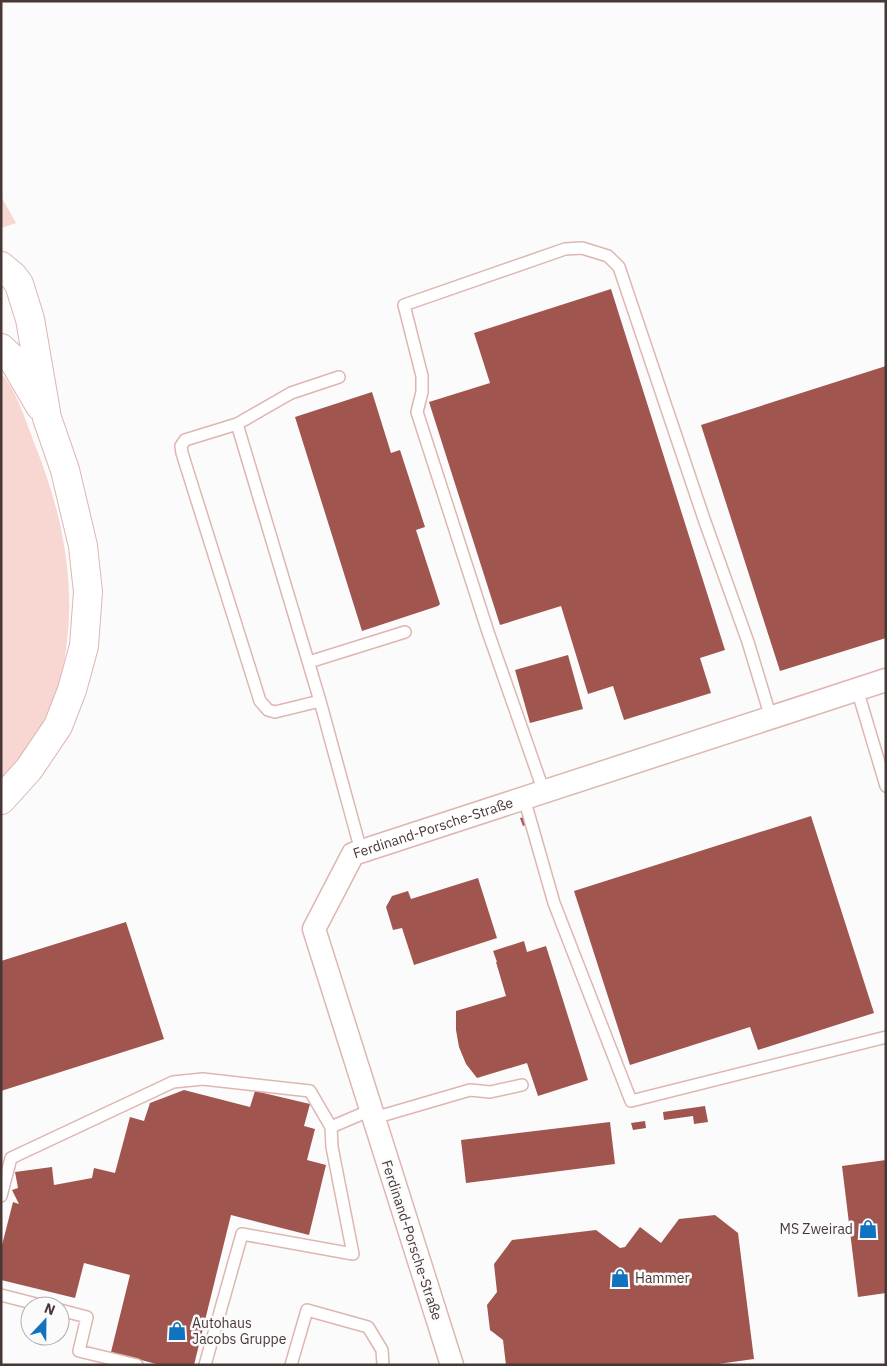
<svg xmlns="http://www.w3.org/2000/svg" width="887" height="1366" viewBox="0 0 887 1366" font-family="'IBM Plex Sans',sans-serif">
<rect width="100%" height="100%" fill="#fbfbfb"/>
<path fill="#f8d6d2" d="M1,196L16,223L1,228Z
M1,373C16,389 27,424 35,445C60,507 75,574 67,641C66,650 65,659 63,668C55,700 41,730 22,757C16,765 8,772 1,780Z"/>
<path fill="#a1554f" d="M611,289L725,650L700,658L711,693L624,720L613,686L588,694L561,606L500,625L429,402L490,383L474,333Z
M886,366V638L780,671L701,425Z
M372,392L391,453L400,450L425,527L416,530L440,604L438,606L362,631L295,417Z
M568,655L583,709L530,723L515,670Z
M811,816L874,1013L758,1050L750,1027L630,1065L574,891Z
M524,817L526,825L523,826L520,818Z
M478,878L497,938L414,965L402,928L393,930L386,907L392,896L408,891L411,899Z
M126,922L164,1039L1,1091V961Z
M524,941L527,952L546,946L588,1080L538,1096L527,1063L477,1078L466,1064L459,1047L456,1030V1011L506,996L496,962H497L493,951Z
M184,1090L250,1107L255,1091L310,1104L304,1126L315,1129L307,1160L326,1165L309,1235L231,1215L194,1365H160L111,1352L130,1275L84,1263L75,1298L1,1280V1249L13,1202L19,1204L12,1190L18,1188L15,1172L52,1167L54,1185L92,1178L94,1168L115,1173L130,1117L144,1121L150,1103Z
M705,1106L708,1122L694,1124L693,1116L664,1120L663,1112Z
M645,1121L646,1128L633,1130L631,1123Z
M610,1122L615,1164L466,1183L461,1140Z
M886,1160V1293L858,1297L842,1166Z
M715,1215L738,1233L754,1359L711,1365H506L503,1340L490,1330L487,1305L497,1292L494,1264L512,1240L596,1230L620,1248L625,1247L640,1227L661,1243L679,1219Z"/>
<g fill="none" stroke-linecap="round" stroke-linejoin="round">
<g stroke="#deb6b1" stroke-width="14">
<path id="service" d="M339,377L291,393L237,424L185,440L181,446L182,453L260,701L268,710L275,712L320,701L361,851
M237,424L320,701
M309,662L405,632
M857,689L886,786
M544,792L488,632L417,412L422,392V376L404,305L565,249L582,248L608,256L619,267L704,519L748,642L771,718
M524,798L554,903L631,1101L886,1037
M374,1118L470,1090L490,1092L522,1085
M1,1196L11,1158L173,1082L203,1079L310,1091L331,1127
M1,1295L44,1306
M60,1310L87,1317L79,1351L137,1365
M205,1365L242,1234L353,1254L332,1147L331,1127L371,1110
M291,1365L307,1310L368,1327L382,1350L383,1365"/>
</g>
<g stroke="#deb6b1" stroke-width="25">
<g id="minor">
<path id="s1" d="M452,1365L314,929L353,854L886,680"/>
</g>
</g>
<g stroke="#deb6b1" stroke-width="30">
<path id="primary" d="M1,266L13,276L19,284L30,319L47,418L65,470L83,546L88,592L84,646L72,690L58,726L29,769L1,800
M1,348L12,358L40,406"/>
</g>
<use href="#service" stroke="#fff" stroke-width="11"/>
<use href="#minor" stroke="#fff" stroke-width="22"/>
<use href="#primary" stroke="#fff" stroke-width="28"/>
</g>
<defs>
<g id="shop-bare" transform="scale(1.5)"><path d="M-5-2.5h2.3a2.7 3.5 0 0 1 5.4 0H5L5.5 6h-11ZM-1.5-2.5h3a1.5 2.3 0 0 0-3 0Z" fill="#1173bf" stroke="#fbfbfb" stroke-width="2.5" paint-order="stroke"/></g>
</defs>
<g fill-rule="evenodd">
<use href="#shop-bare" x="868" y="1229"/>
<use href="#shop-bare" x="620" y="1278"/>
<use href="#shop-bare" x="177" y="1331"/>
</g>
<g text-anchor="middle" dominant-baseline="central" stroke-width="5" stroke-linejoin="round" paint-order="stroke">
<g font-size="14" fill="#473735" stroke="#fbfbfb">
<text stroke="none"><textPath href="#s1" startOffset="626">Ferdinand-Porsche-Straße</textPath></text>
<text transform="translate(412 1240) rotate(72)">Ferdinand-Porsche-Straße</text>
</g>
<g font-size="14" fill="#473735" stroke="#fbfbfb" text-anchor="start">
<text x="853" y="1229" text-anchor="end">MS Zweirad</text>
<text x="635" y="1278">Hammer</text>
<text x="192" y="1323">Autohaus<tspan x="192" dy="16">Jacobs Gruppe</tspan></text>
</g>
</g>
<rect width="887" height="1366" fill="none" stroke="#473735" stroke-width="5"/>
<g transform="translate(45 1321) rotate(22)"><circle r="24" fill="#fbfbfb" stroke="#b3adac"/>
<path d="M0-4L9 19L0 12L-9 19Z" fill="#1173bf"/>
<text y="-8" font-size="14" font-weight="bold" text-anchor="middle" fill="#473735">N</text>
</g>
</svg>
